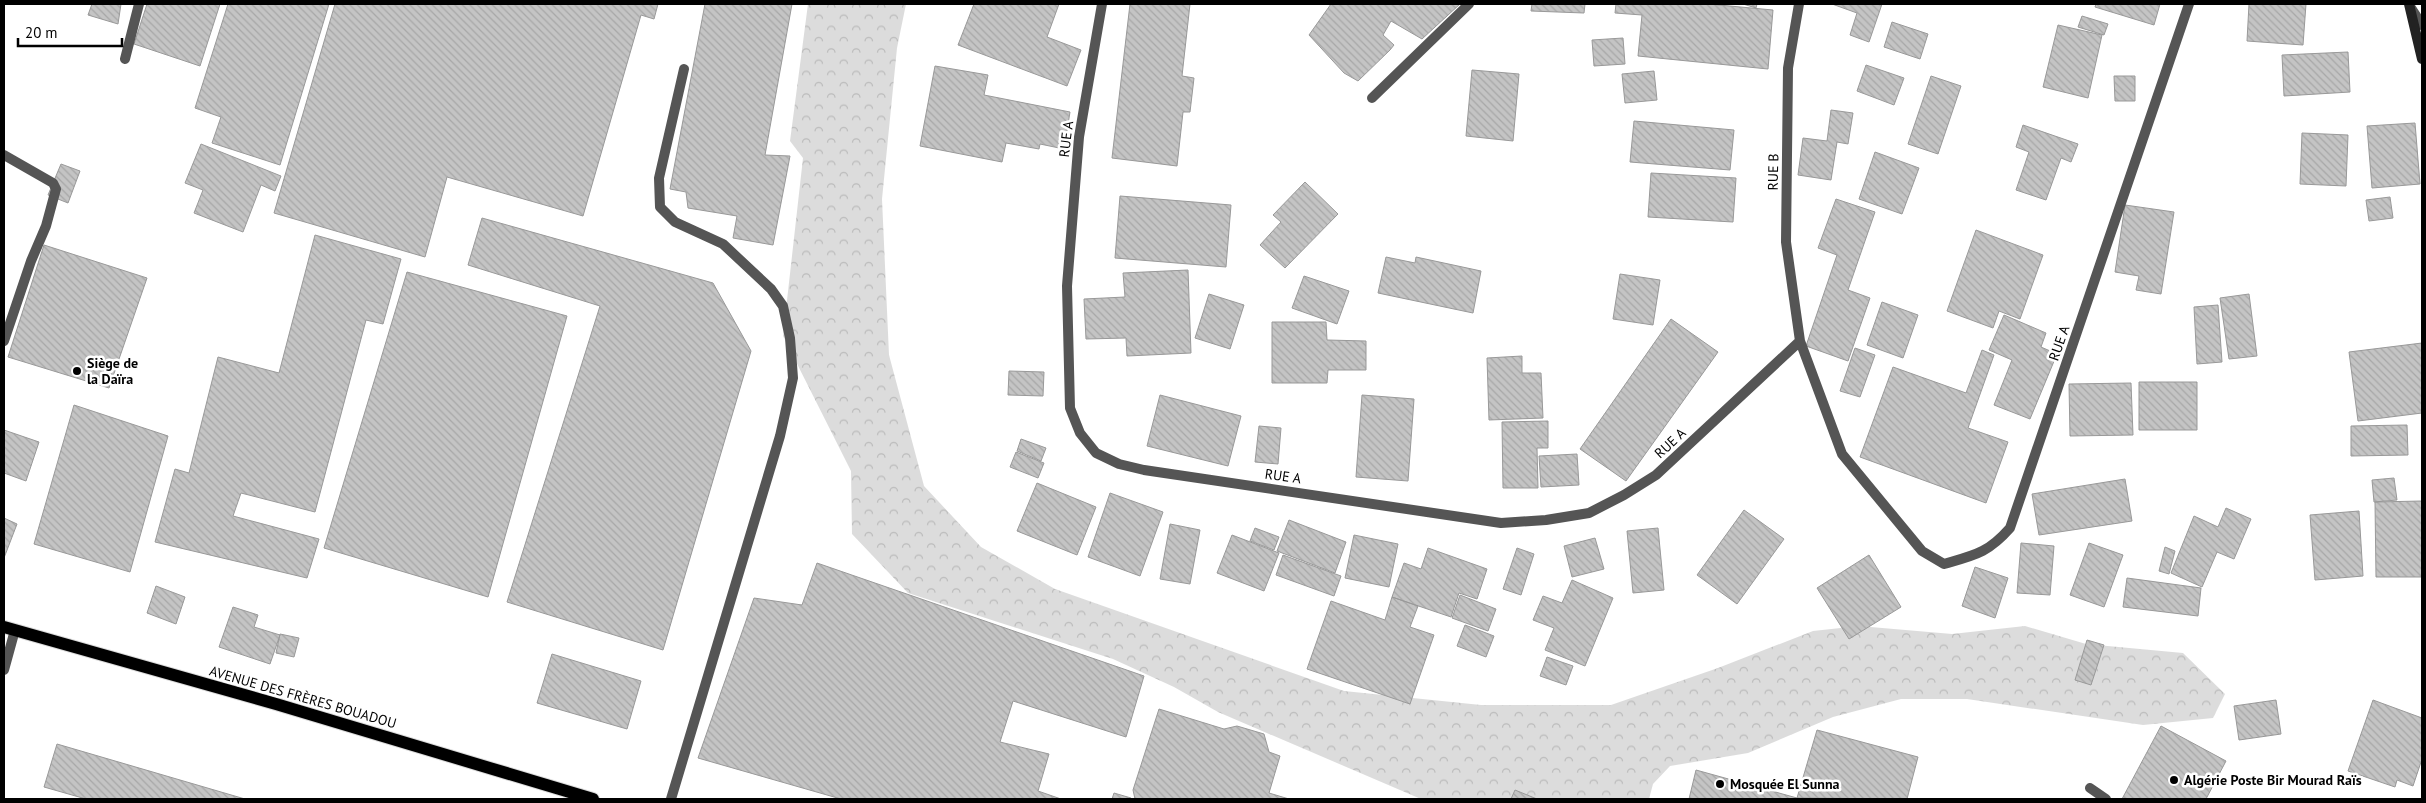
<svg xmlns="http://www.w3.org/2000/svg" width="2426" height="803" viewBox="0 0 2426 803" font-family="'PT Sans',sans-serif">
<defs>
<pattern id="forest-crowns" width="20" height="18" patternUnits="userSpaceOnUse" patternTransform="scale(1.25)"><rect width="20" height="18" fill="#dcdcdc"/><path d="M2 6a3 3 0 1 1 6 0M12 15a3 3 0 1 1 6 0" fill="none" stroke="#bbb"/></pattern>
<pattern id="building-back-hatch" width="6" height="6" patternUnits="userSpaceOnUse" patternTransform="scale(1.25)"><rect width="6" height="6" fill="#c4c4c4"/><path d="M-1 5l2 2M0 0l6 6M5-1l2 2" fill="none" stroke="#a7a7a7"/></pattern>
</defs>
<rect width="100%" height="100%" fill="#fff"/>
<path fill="url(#forest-crowns)" d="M808,4H906L897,48L882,199L889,355L924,486L981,547L1055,589L1344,691L1481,705H1611L1718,668L1813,631L1859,626L1952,634L2025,626L2086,644L2183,653L2225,694L2213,718L2143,725L1967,699H1901L1833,717L1748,753L1670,766L1653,784L1649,799H1421L1218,712L1174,687L1113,659L908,593L852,534L851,471L783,336L803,158L790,141Z"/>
<path fill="url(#building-back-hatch)" stroke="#999" d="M92,4H121L118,24L88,15Z
M147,4H220L200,66L134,44Z
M228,4H329L280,165L212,143L221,117L195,108Z
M335,4H658L654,19L641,15L583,216L447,177L425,257L274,213Z
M705,4H792L765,155L790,156L773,245L733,238L737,216L688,208L686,192L670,189Z
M974,4H1059L1047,37L1081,50L1067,86L958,45Z
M1130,4H1190L1182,76L1194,78L1190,112H1183L1177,166L1112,158Z
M1331,4H1460L1422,39L1391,21L1383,35L1394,45L1390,50L1358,81L1344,73L1309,35Z
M1532,4H1585L1584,13L1531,11Z
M1616,4H1708L1773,10L1768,69L1638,56L1642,15L1615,13Z
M1743,4H1757L1756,8Z
M1832,4H1882L1869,42L1850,35L1857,13Z
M2096,4H2160L2154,25L2095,7Z
M2249,4H2306L2303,45L2247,41Z
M2082,16L2108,24L2104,35L2078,27Z
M1892,22L1928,34L1920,59L1884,47Z
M2058,25L2102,35L2088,98L2043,87Z
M1623,38L1625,64L1594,66L1592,40Z
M2348,52L2350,92L2284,96L2282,55Z
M1866,65L1904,78L1894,105L1857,91Z
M935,66L988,75L984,95L1070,112L1064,149L1040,144L1039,149L1006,143L1002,162L920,146Z
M1472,70L1519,74L1513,141L1466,136Z
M1654,71L1657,100L1625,103L1622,74Z
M1931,76L1961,86L1938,154L1908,144Z
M2114,76H2135V101H2115Z
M1831,110L1853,113L1848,144L1837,142L1831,180L1798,175L1803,138L1827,141Z
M1634,121L1734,130L1730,170L1630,162Z
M2415,123L2420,184L2372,188L2367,126Z
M2023,125L2078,144L2071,162L2061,158L2046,200L2016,190L2029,152L2016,147Z
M2302,133L2348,135L2346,186L2300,184Z
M201,144L281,176L275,191L261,185L243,232L194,213L203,190L185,183Z
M1875,152L1919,168L1902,214L1859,199Z
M61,164L80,171L68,203L48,195Z
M1651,173L1736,178L1733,222L1648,217Z
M1305,182L1338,214L1285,268L1260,245L1281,222L1273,215Z
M1120,196L1231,205L1226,267L1115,258Z
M2390,197L2393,218L2369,221L2366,200Z
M1836,199L1875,212L1848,290L1870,298L1848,361L1806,346L1837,255L1818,248Z
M2125,205L2174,212L2161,294L2136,290L2139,276L2115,272Z
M482,218L713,283L751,351L663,650L507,602L600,306L468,265Z
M1976,230L2043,255L2020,319L1999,311L1993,328L1947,311Z
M315,235L401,259L383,324L366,320L315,512L241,493L233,516L319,539L307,578L155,542L175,469L189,473L218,357L279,373Z
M44,245L147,278L109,388L8,357Z
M1386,257L1415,263L1416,257L1481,271L1473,313L1378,293Z
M1188,270L1191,353L1127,356L1126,338L1086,339L1084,299L1125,297L1123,273Z
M407,272L567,316L488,597L324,548Z
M1620,274L1660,280L1653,325L1613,319Z
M1304,276L1349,291L1337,324L1292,308Z
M1209,294L1244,305L1230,349L1195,338Z
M2249,294L2257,356L2229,359L2220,298Z
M1882,302L1918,315L1903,358L1867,345Z
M2218,305L2222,362L2197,364L2194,307Z
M2004,315L2046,333L2041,347L2057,354L2030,419L1994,405L2012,360L1989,350Z
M1671,319L1718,352L1626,481L1580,449Z
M1272,322H1326L1327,340L1366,341V370H1328L1327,383H1272Z
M2422,343V413L2358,421L2349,352Z
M1855,348L1875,355L1860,397L1840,391Z
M1982,350L1994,355L1968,428L2008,442L1986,503L1860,457L1893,367L1966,393Z
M1522,356V373H1541L1543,418L1489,420L1487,358Z
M1009,371L1044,372L1043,396L1008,395Z
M2139,382H2197V430H2139Z
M2131,383L2133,435L2070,436L2069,384Z
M1160,395L1241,416L1228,466L1147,446Z
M1362,395L1414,399L1408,481L1356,477Z
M74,405L168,436L130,572L34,544Z
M1548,421V448H1537L1538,488H1503L1502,422Z
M2407,425L2408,455L2351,456V426Z
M1259,426L1281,428L1278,464L1255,462Z
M4,430L39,442L26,481L4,473Z
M1021,439L1046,448L1041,461L1017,451Z
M1016,452L1044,463L1038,478L1010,467Z
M1577,454L1579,485L1541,487L1539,456Z
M2394,478L2397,500L2374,502L2372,480Z
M2125,479L2132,521L2039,535L2032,494Z
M1037,483L1096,507L1077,555L1017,531Z
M1110,493L1163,512L1140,576L1088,557Z
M2422,501V577H2376L2375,502Z
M2226,508L2251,519L2234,559L2217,552L2202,587L2171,573L2194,516L2218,527Z
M1744,510L1784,539L1737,604L1697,575Z
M2359,511L2363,576L2315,580L2310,515Z
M4,518L17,524L4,558Z
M1289,520L1346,542L1335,573L1277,551Z
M1170,524L1200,530L1190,584L1160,579Z
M1255,528L1279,537L1274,550L1250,541Z
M1658,528L1664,590L1633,593L1627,531Z
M1232,535L1279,553L1264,591L1217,573Z
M1354,535L1398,544L1389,587L1345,578Z
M1595,538L1604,569L1572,577L1564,546Z
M2021,543L2054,546L2050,595L2017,593Z
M2089,543L2123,555L2104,607L2070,595Z
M2165,547L2175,551L2169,574L2159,571Z
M1428,548L1487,569L1477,599L1459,593L1451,617L1392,597L1404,563L1421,569Z
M1517,548L1534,554L1521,595L1503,589Z
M1283,555L1341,576L1334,596L1276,575Z
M1869,555L1901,607L1849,639L1817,588Z
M817,563L1144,676L1126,737L1013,701L1000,742L1049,754L1038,791L1061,799H841L698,758L754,598L802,605Z
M1975,567L2008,578L1995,618L1962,606Z
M2127,578L2201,588L2198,616L2123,607Z
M1572,580L1613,598L1585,666L1545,650L1554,628L1533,620L1543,596L1562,603Z
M156,586L185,597L176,624L147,613Z
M1460,595L1496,609L1488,631L1452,618Z
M1392,597L1418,606L1410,627L1434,635L1410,704L1307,669L1331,601L1385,620Z
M233,607L258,615L254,627L280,635L270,664L219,647Z
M1465,625L1494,636L1486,657L1457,646Z
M280,634L299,638L294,657L276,653Z
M2087,640L2104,645L2091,685L2075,680Z
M552,654L641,681L627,729L537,703Z
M1547,657L1573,666L1566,685L1540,676Z
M2276,700L2281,734L2239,740L2234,706Z
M2373,700L2422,718V759L2413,786L2397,780L2395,787L2348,771Z
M1159,709L1224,729L1237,726L1264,734L1269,752L1280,756L1269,793L1289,799H1135L1133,790Z
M2161,726L2226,761L2206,799H2122Z
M1817,730L1918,757L1907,799L1797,798Z
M57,744L245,799H86L44,787Z
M1696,770L1797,798L1802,799H1689Z
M1515,790L1537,799H1511Z
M1114,793L1131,798L1130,799H1112Z"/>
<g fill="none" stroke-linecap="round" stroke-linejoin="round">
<g stroke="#dbdbdb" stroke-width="14">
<path id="primary" d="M4,627L276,704L593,799"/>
</g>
<path stroke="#555" stroke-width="10" d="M4,155L53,183L56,189L46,226L31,261L4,341
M2090,788L2106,799
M671,799L780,436L793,378L790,338L783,306L771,289L723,244L675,222L660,207L659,178L684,69"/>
<path stroke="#555" stroke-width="10" d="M1102,4L1079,137L1067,286L1070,408L1080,433L1096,453L1119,464L1144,470L1501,523L1546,520L1589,513L1624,495L1656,475L1800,341L1842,454L1922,551L1944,564C1975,555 1988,553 2010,528L2189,4
M1799,4L1788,68L1786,242L1800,341
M2411,8L2422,25
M125,59L139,4
M1372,98L1469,4
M4,670L15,630"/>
<path stroke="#222" stroke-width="10" d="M2409,4L2422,59"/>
<use href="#primary" stroke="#000" stroke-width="12"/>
</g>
<g fill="#000" stroke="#fff" stroke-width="2">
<circle cx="77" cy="371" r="5"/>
<circle cx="2174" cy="780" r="5"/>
<circle cx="1720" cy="784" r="5"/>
</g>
<g text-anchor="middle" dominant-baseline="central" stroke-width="5" stroke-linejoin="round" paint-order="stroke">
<g font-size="14" fill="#000" stroke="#fff">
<text transform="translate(1066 139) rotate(-83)">RUE A</text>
<text transform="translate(1773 172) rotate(-89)">RUE B</text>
<text transform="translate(2059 343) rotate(-71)">RUE A</text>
<text transform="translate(1670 443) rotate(-43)">RUE A</text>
<text transform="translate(1283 476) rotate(8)">RUE A</text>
<text transform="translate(303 697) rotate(16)">AVENUE DES FRÈRES BOUADOU</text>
</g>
<g font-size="14" font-weight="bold" fill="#000" stroke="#fff" text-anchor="start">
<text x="87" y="363">Siège de<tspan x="87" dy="16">la Daïra</tspan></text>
<text x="2184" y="780">Algérie Poste Bir Mourad Raïs</text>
<text x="1730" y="784">Mosquée El Sunna</text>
</g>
</g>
<rect width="2426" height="803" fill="none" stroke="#000000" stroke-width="10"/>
<path d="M18 38v8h104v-8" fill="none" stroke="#000000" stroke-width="2.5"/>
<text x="25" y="38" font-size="15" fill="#000000" stroke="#ffffff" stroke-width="4" paint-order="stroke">20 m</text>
</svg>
